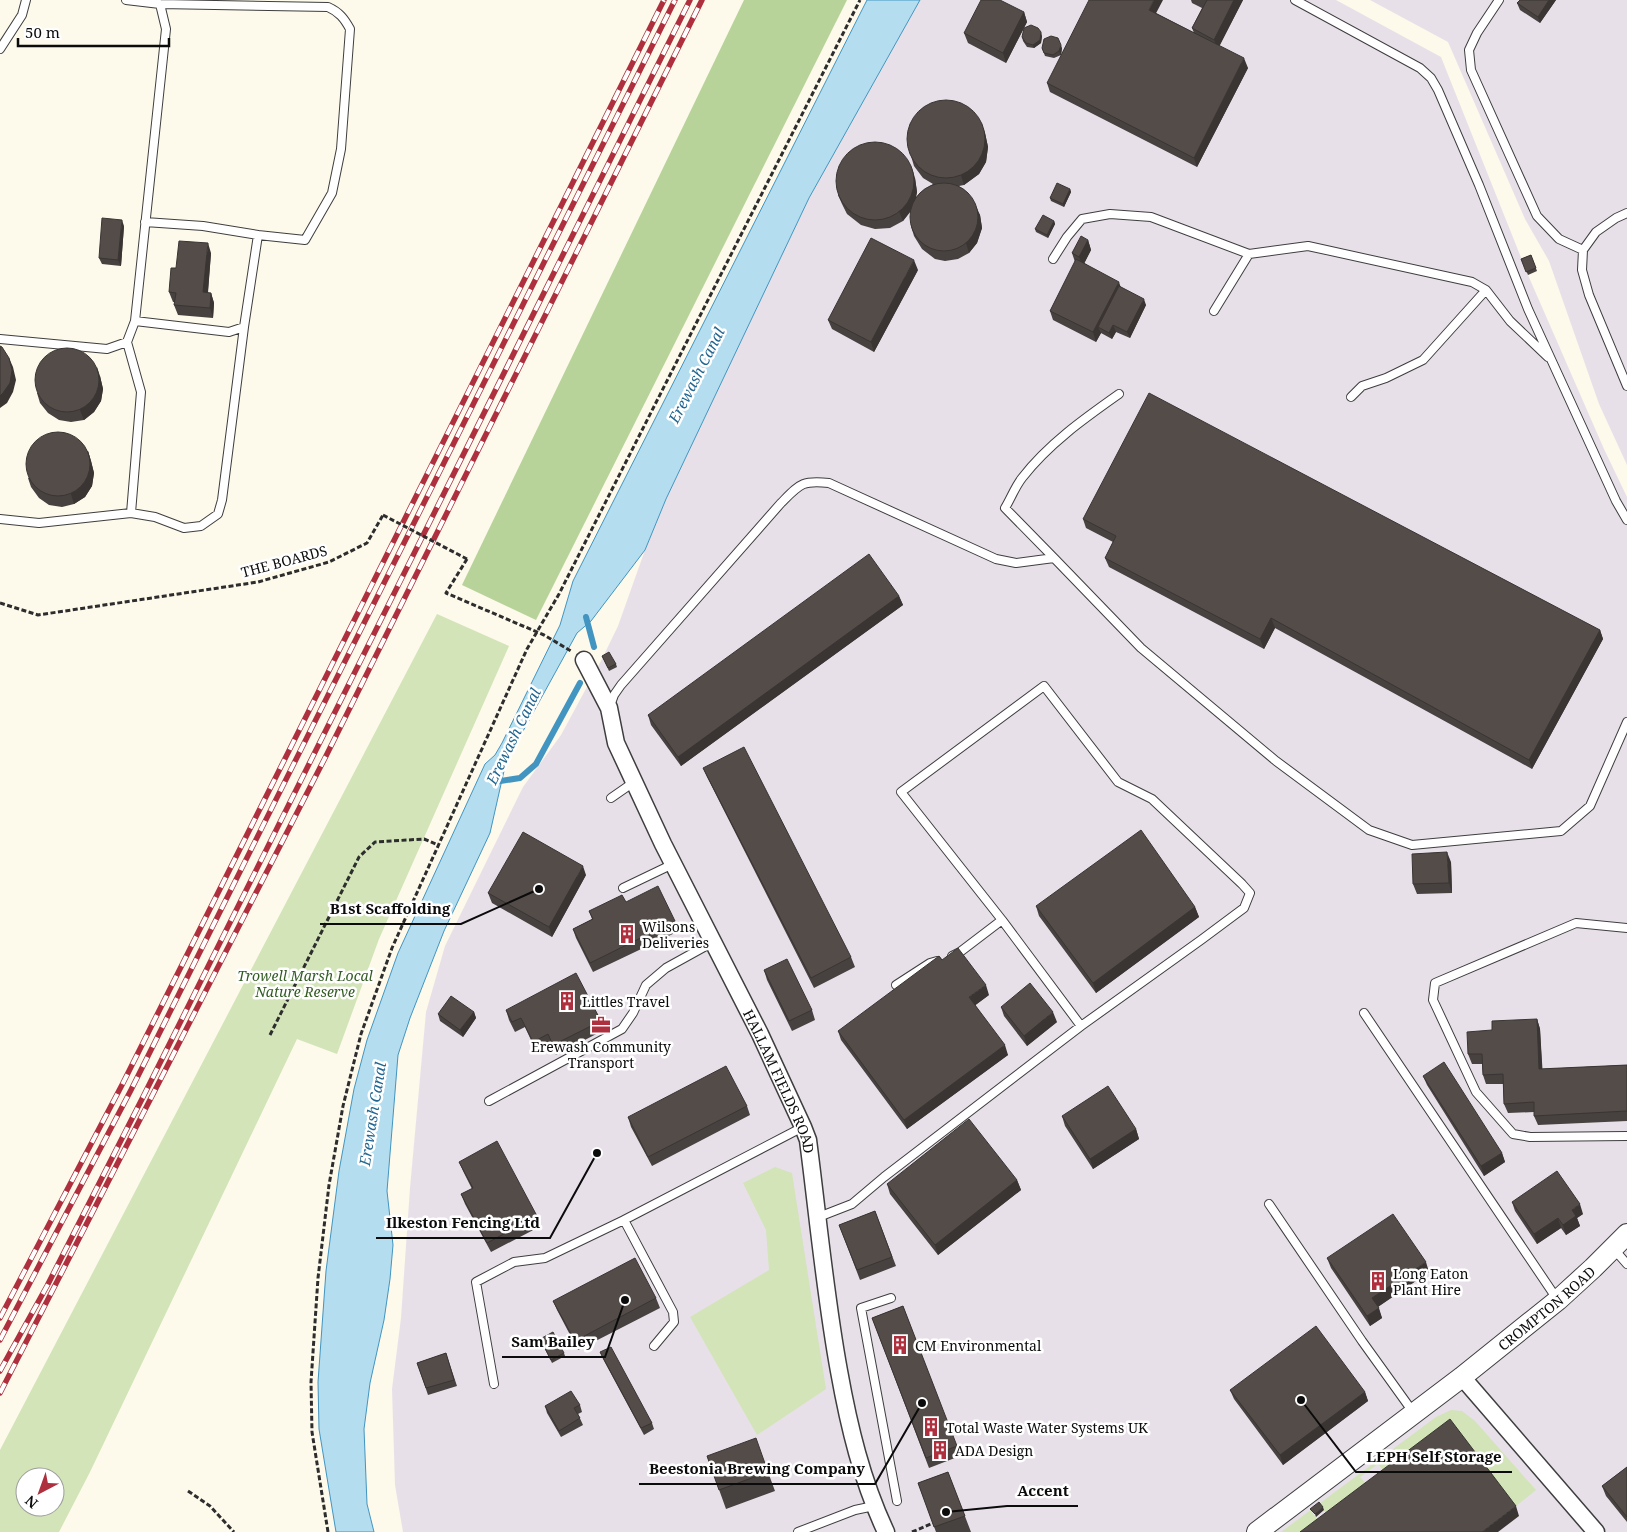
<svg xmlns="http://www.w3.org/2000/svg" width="1627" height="1532" viewBox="0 0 1627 1532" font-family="'Noto Serif',serif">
<rect width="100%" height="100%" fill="#fdf9eb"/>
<path fill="#e8e0e9" d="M920,0H1336L1441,57L1528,275L1604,449L1627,497V1532H403L395,1485L392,1389L401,1318L410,1188L426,1012L445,946L523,787L561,735L602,659L618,626L645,550L666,499L809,198Z
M1370,0H1627V465L1599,404L1549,261L1525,219L1448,42Z"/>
<path fill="#d2e4b8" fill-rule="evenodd" d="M437,614L509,646L379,939L337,1054L297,1039L90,1472L59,1532H0V1450ZM25,1477H55V1507H25Z
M775,1167L792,1173L826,1389L757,1435L690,1317L769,1270L766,1230L743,1183Z
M1451,1410L1462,1411L1475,1421L1536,1490L1515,1507L1384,1471L1378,1464L1360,1477L1367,1485L1327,1514L1320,1506L1312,1512L1318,1520L1305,1532H1281L1436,1417Z"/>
<path fill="#b7d399" d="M744,0H847L536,620L462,585Z"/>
<path fill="#b4ddf0" stroke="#4295c0" d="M867,0H920L809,198L666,499L645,550L591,621L577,633L506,762L490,833L444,931L410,1018L398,1055L387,1191L393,1245L390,1279L384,1320L370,1383L364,1429L367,1504L374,1532H336L319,1429L318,1382L326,1271L339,1171L354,1089L367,1040L398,953L485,764L495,755L502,743L560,625L573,581Z"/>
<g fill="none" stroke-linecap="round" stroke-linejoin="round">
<path stroke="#4295c0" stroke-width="6" d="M586,617L594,647
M494,782L520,778L536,764L580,683"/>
<g stroke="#3e3e3e" stroke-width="10">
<path id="service" d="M1295,0L1420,68L1431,78L1438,90L1479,185L1528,309L1616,501L1627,520
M1499,0L1477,33L1469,50L1471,70L1537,216L1559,239L1583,250
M0,49L22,15L26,0
M1627,213L1616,218L1596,232L1583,250L1582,270L1589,295L1627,386
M145,222L203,226L258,235
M1053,259L1067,237L1082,219L1110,214L1151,217L1249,254
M1214,311L1249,254L1308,246L1472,282L1486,290L1510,321L1548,357
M135,321L229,332L244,327L258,235L305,240L332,193L341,149L350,29C344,18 339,12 328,7L160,4
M0,339L107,349L127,342L135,321L166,29L160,4L126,0
M1351,397L1362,386L1386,378L1423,360L1486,290
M131,513L155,517L184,528L201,526L218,514L222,500L244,327
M0,519L39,523L131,513L141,392L127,342
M1054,558L1005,508C1011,498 1015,487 1022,478C1048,444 1085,418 1119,394
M610,706L614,695L621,685L781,503C800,484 802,480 829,483L996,559L1016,563L1054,558L1141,648L1276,761L1369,830L1412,845L1561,831L1590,806L1627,722
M611,798L634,782
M623,888L673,864
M1002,920L1081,1026
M1627,928L1576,923L1435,983L1433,1000L1476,1092L1513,1134L1530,1137L1627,1136
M896,985L930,963L937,961
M1364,1013L1557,1299
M489,1101L622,1029L633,1013L646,985L666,968L713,942
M1269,1204L1362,1341L1413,1412
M816,1218L852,1204L884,1177L1081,1026L1201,940L1244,908L1250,893L1242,884L1152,799L1118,782L1044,686L901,792L1002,920L960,952L952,956
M624,1220L673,1312L674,1322L654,1346
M1613,1248L1627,1264
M891,1298L861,1308L897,1501
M494,1384L476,1282L514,1262L545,1258L624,1220L803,1127
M798,1532L855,1510L874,1506"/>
</g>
<g stroke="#3e3e3e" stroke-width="19">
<g id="minor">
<path id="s1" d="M584,660L609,708L616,743L663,844L760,1034L803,1127L808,1140C818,1217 825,1295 839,1371C849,1427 862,1481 886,1532"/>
<path d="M1462,1377L1596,1532"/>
</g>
</g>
<g stroke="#3e3e3e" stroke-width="22">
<g id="tertiary">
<path id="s2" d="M1257,1532L1462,1377L1558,1300L1593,1268L1627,1234"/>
</g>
</g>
<path stroke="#2d2d2d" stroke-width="3" stroke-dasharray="5 2.5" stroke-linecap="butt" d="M467,559L446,593L544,635L571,651
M0,603L38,615L258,582L329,562L367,543L383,515
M270,1035L359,857L375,842L424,839L438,845
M188,1491L210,1506L234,1532
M328,1532L312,1432L311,1382L318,1278L329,1185L343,1106L361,1034L392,948L527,649L559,594L860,0
M912,1532L933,1523"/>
<use href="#service" stroke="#fff" stroke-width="8"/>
<use href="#minor" stroke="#fff" stroke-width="16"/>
<use href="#tertiary" stroke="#fff" stroke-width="20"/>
<g stroke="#ae303e" stroke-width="5.5">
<path id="rail" d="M0,1318L123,1083L664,0
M0,1340L131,1090L675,0
M0,1371L47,1286L143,1097L690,0
M0,1393L326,756L702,0"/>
</g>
<use href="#rail" stroke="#fff" stroke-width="4" stroke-dasharray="11" stroke-linecap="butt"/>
<path stroke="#2d2d2d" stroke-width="3" stroke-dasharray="5 2.5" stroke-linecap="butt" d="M383,515L467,559"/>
</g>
<path fill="#47413f" d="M1191,0H1243L1219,46L1248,68L1197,167L1050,92L1047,83L1156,13L1194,33L1192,28L1202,8L1192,3Z
M1556,0L1540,23L1520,10L1517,3Z
M1024,12L1027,22L1006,63L968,43L964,33Z
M1042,36L1041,43L1034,48L1027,47L1023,41L1022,37Z
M1042,48H1062L1061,55L1054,58L1045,56Z
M981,123L985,133L988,147L986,162L979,174L964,185L959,186L980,215L982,228L977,243L969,253L958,259L945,261L935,259L922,249L914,236L911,226V211L903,221L890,228L875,229L861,225L847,214L842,204L838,195L915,178L917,192L916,197L933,184L923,178L914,166L911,156Z
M1070,189L1071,192L1064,207L1051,201L1050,198Z
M1054,221L1055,224L1048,238L1036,232L1035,229Z
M124,226L121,266L102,264L99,258Z
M1088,240L1091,250L1084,263L1121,287L1146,305L1130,338L1116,332L1112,339L1101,333L1096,342L1053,320L1050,311L1075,262L1072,253Z
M211,253L208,293H211L214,303L213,318L178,315L174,305L175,302H173L169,292L176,268Z
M1531,255L1537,271L1528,275L1521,259Z
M918,270L874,352L832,329L828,320Z
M100,376L103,389L101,401L94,412L84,420L71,422L59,420L48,413L40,403L37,393Z
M88,451L91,461L94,473L92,486L85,497L74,504L62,507L49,505L39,498L31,487L28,478Z
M1083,519L1600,630L1603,639L1532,769L1275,628L1264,649L1109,567L1105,558L1113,542L1086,528Z
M899,596L903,605L681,766L651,725L648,715Z
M602,656L616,664L617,667L609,671Z
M703,768L851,957L855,967L814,988L707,777Z
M1451,862L1452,893L1417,894L1413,884Z
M586,875L552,937L492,903L488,893Z
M626,902L675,921L679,931L593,972L576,938L573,929L592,919L589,911Z
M1036,906L1195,907L1199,917L1096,993L1039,916Z
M764,970L812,1010L815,1020L792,1031L767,980Z
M989,995L975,1005L1008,1055L907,1129L841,1040L838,1031Z
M1001,1007L1057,1022L1027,1046L1004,1016Z
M506,1010L601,1021L604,1030L556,1055L551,1044L536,1051L525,1027L515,1032L509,1020Z
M474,1012L476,1018L463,1037L440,1021L438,1014Z
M1537,1019L1540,1029L1542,1069L1627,1065V1121L1538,1125L1534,1116V1112L1508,1113L1504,1104L1503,1084H1486L1483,1075L1482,1064H1472L1468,1054L1492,1030Z
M1423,1076L1502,1153L1505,1162L1484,1176L1427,1085Z
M747,1106L750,1115L652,1166L631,1127L628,1117Z
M1062,1116L1136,1129L1139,1139L1093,1169L1065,1126Z
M459,1162L537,1216L541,1226L491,1252L465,1204L461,1194L472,1189L463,1171Z
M1017,1180L1021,1190L938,1255L890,1194L887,1184Z
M1512,1202L1583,1214L1577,1218L1580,1226L1566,1235L1561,1228L1537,1244L1515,1211Z
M875,1211L896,1266L860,1280L839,1225Z
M1327,1258L1429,1272L1378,1307L1382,1318L1370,1326L1331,1268Z
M656,1298L660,1308L578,1350L557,1310L553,1301Z
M903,1306L960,1456L929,1468L872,1318Z
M540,1339L564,1353L565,1356L552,1363Z
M600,1352L652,1423L654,1429L644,1435L603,1359Z
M446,1353L457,1386L428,1395L417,1363Z
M1230,1390L1365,1392L1368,1401L1283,1465L1234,1399Z
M580,1405L582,1412L578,1414L583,1425L561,1437L547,1413L545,1406Z
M707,1456L768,1472L775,1491L726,1509Z
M1627,1467V1522L1606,1496L1602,1486Z
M948,1472L971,1532H936L918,1483Z"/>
<path fill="#3a3533" d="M1154,0H1163L1153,19L1149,10Z
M1234,0H1243L1218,49L1214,40Z
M1549,0H1556L1540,23L1538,17Z
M1024,12L1027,22L1006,63L1003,53Z
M1041,32L1042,36L1041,43L1034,48L1033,45Z
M1061,45L1062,48L1061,55L1059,51Z
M1244,58L1248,68L1197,167L1194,158Z
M981,123L985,133L988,147L986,162L979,174L964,185L961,175Z
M912,168L915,178L917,192L914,206L903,221L899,211Z
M1070,189L1071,192L1064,207L1063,204Z
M976,206L980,215L982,228L977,243L969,253L966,243Z
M122,220L124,226L121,266L118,260Z
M1054,221L1055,224L1048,238L1047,235Z
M1088,240L1091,250L1083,266L1079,257Z
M208,243L211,253L207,302L203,292Z
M914,260L918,270L874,352L871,342Z
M1119,282L1122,291L1098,327L1101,333L1096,342L1093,332Z
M211,293L214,303L213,318L210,308Z
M1144,299L1146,305L1130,338L1127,332Z
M1113,325L1116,332L1112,339L1109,333Z
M9,358L13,367L16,380L13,392L7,403L0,408V396Z
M97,367L100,376L103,389L101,401L94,412L84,420L80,410Z
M88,451L91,461L94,473L92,486L85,497L74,504L71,494Z
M899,596L903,605L681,766L678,757Z
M1271,618L1275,628L1264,649L1260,639Z
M1600,630L1603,639L1532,769L1529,760Z
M1447,852L1451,862L1452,893L1449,883Z
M583,866L586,875L552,937L549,927Z
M1195,907L1199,917L1096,993L1093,983Z
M986,985L989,995L973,1007L969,997Z
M474,1012L476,1018L463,1037L460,1030Z
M1053,1012L1057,1022L1027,1046L1024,1036Z
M1537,1019L1540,1029L1543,1078L1539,1069Z
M1005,1045L1008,1055L907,1129L904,1120Z
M1136,1129L1139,1139L1093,1169L1090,1159Z
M1502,1153L1505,1162L1484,1176L1481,1166Z
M1017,1180L1021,1190L938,1255L935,1245Z
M1580,1204L1583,1214L1577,1218L1580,1226L1566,1235L1563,1225L1572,1210Z
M1558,1218L1561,1228L1537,1244L1534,1234Z
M1426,1262L1429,1272L1376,1308L1372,1298Z
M1379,1308L1382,1318L1370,1326L1367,1316Z
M1365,1392L1368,1401L1283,1465L1280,1455Z
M1516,1506L1519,1516L1498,1532H1482Z
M1323,1507L1324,1510L1316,1517L1315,1514Z"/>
<path fill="#534c49" stroke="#3a3533" d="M981,0H1000L1024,12L1003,53L964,33Z
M1089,0H1154L1149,10L1244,58L1194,158L1047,83Z
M1207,0H1234L1214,40L1192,28Z
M1520,0H1549L1538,17L1517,3Z
M1031,25L1038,28L1041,32L1040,40L1033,45L1026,43L1022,37L1024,28Z
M1051,36L1058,38L1061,45L1059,51L1053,55L1044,53L1042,48L1044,39Z
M907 139a39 39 0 1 1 78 0a39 39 0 1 1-78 0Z
M836 181a39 39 0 1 1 78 0a39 39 0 1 1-78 0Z
M910 217a34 34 0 1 1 68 0a34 34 0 1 1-68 0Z
M1057,183L1070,189L1063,204L1050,198Z
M1043,215L1054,221L1047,235L1035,229Z
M102,218L122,220L118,260L99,258Z
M1081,236L1088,240L1079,257L1072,253Z
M871,238L914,260L871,342L828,320Z
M179,241L208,243L203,292L211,293L210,308L174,305L176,293L169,292L171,268H176Z
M1531,255L1536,268L1526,272L1521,259Z
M1076,259L1119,282L1093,332L1050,311Z
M1119,286L1144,299L1127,332L1113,325L1109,333L1098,327Z
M0,346L2,347L9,358L12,370L10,383L3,393L0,396Z
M35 380a32 32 0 1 1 64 0a32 32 0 1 1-64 0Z
M1149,393L1600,630L1529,760L1271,618L1260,639L1105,558L1116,536L1083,519Z
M26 464a32 32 0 1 1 64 0a32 32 0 1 1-64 0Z
M869,554L899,596L678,757L648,715Z
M609,652L616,664L608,668L602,656Z
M744,747L851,957L811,978L703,768Z
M1141,830L1195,907L1093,983L1036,906Z
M523,832L583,866L549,927L488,893Z
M1447,852L1449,883L1413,884L1412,854Z
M658,886L675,921L590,963L573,929L593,919L589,911L622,895L626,902Z
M958,948L986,985L969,997L1005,1045L904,1120L838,1031L939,956L942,960Z
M787,959L812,1010L789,1021L764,970Z
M576,973L601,1021L553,1045L548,1034L533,1042L521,1018L512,1022L506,1010Z
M1030,983L1053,1012L1024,1036L1001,1007Z
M451,996L474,1012L460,1030L438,1014Z
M1537,1019L1539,1069L1627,1065V1111L1534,1116V1102L1504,1104L1503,1074L1483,1075L1482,1054H1468L1467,1032L1492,1030V1021Z
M1444,1062L1502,1153L1481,1166L1423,1076Z
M726,1066L747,1106L648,1157L628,1117Z
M1108,1086L1136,1129L1090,1159L1062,1116Z
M969,1119L1017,1180L935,1245L887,1184Z
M497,1141L537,1216L487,1243L461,1194L473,1188L459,1162Z
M1557,1171L1580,1204L1572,1210L1576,1216L1563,1225L1558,1218L1534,1234L1512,1202Z
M875,1211L892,1257L857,1270L839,1225Z
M1393,1214L1426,1262L1372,1298L1379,1308L1367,1316L1327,1258Z
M635,1258L656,1298L575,1341L553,1301Z
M903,1306L957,1446L926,1458L872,1318Z
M1316,1326L1365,1392L1280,1455L1230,1390Z
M553,1332L564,1353L551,1360L540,1339Z
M611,1347L652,1423L641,1428L600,1352Z
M446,1353L454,1380L426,1388L417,1363Z
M571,1391L580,1405L574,1408L580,1418L559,1431L545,1406Z
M1450,1419L1516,1506L1482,1532H1300Z
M756,1438L768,1472L719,1490L707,1456Z
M1627,1467V1517L1602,1486Z
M948,1472L965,1516L934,1527L918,1483Z
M1319,1502L1323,1507L1315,1514L1310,1509Z"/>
<defs>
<g id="building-bare" transform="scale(1.5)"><path d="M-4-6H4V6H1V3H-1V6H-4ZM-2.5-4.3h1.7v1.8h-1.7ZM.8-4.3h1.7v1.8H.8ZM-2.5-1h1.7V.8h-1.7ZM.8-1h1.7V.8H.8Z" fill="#ae303e" stroke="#fff" stroke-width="2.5" paint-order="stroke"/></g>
<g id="office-bare" transform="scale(1.5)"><path d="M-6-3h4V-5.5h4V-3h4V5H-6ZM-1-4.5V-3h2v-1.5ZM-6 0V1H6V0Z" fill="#ae303e" stroke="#fff" stroke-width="2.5" paint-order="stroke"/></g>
</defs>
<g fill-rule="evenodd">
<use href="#building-bare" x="627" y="934"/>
<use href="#building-bare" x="567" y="1001"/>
<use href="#office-bare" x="601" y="1025"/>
<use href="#building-bare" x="1378" y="1281"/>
<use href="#building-bare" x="900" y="1345"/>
<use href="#building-bare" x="931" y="1427"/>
<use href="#building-bare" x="940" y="1450"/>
</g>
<g text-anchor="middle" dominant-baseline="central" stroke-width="5" stroke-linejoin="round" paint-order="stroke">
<g font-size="14" fill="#0b0b0b" stroke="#fff">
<text transform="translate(284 561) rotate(-15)">THE BOARDS</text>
<text stroke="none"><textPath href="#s1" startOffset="466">HALLAM FIELDS ROAD</textPath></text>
<text stroke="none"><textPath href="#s2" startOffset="366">CROMPTON ROAD</textPath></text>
</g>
<g font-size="14" fill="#0b0b0b" stroke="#fff" text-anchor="start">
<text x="642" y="926">Wilsons<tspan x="642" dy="16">Deliveries</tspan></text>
<text x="582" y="1001">Littles Travel</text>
<text x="601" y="1046" text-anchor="middle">Erewash Community<tspan x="601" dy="16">Transport</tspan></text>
<text x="1393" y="1273">Long Eaton<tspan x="1393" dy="16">Plant Hire</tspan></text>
<text x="915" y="1345">CM Environmental</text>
<text x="946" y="1427">Total Waste Water Systems UK</text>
<text x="955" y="1450">ADA Design</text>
</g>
<g font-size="14" font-style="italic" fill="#325c22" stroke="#fff">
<text x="305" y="975">Trowell Marsh Local<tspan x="305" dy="16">Nature Reserve</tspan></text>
</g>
<g font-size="15" font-style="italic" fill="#216691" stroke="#fff">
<text transform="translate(696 375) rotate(-63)">Erewash Canal</text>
<text transform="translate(513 736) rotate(-64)">Erewash Canal</text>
<text transform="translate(372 1114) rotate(-81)">Erewash Canal</text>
</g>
</g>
<path fill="none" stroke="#0b0b0b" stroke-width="2" d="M539 889L461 924H320M597 1153L550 1238H376M625 1300L605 1357H502M1301 1400L1356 1472H1512M922 1403L875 1484H639M946 1512L1007 1506H1078"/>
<g fill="#0b0b0b" stroke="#fff" stroke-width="2">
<circle cx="539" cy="889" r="5"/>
<circle cx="597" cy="1153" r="5"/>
<circle cx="625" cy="1300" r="5"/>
<circle cx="1301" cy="1400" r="5"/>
<circle cx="922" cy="1403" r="5"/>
<circle cx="946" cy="1512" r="5"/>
</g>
<g font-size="15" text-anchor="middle" font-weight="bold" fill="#0b0b0b" stroke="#fff" stroke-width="5" stroke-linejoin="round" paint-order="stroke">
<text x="390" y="914">B1st Scaffolding</text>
<text x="463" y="1228">Ilkeston Fencing Ltd</text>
<text x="553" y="1347">Sam Bailey</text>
<text x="1434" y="1462">LEPH Self Storage</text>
<text x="757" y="1474">Beestonia Brewing Company</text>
<text x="1043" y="1496">Accent</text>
</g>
<g transform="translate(40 1492) rotate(221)"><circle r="24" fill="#ffffff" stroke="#9d9d9d"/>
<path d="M0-4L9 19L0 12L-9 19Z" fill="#ae303e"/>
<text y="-8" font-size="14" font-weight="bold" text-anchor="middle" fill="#0b0b0b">N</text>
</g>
<path d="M18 38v8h151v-8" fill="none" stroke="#0b0b0b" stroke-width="2.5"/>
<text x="25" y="38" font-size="15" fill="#0b0b0b" stroke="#ffffff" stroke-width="4" paint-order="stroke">50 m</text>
</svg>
